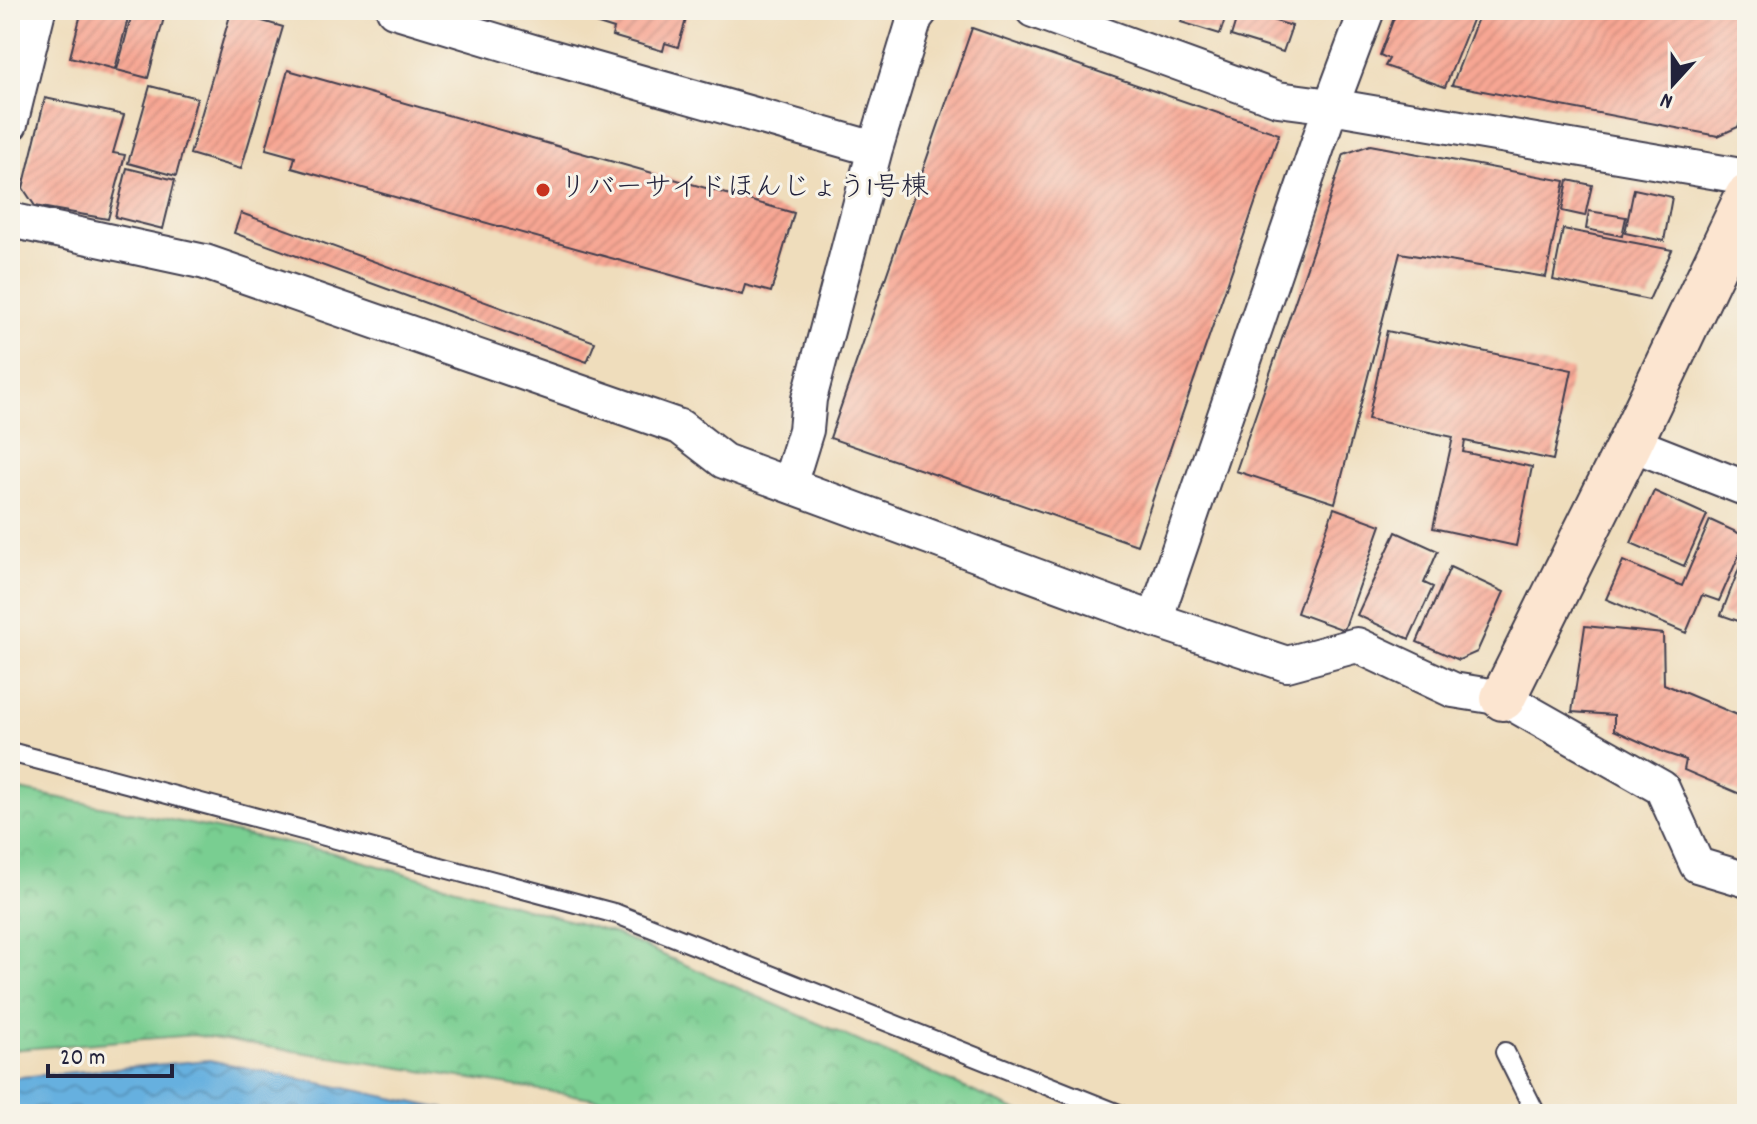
<svg xmlns="http://www.w3.org/2000/svg" width="1757" height="1124" viewBox="0 0 1757 1124" font-family="Dekko,'Klee One',sans-serif">
<defs>
<pattern id="park-crowns" width="20" height="18" patternUnits="userSpaceOnUse" patternTransform="scale(2)"><rect width="20" height="18" fill="#79ce91"/><path d="M2 6a3 3 0 1 1 6 0M12 15a3 3 0 1 1 6 0" fill="none" stroke="#68b17e"/></pattern>
<pattern id="water-waves" width="16" height="10" patternUnits="userSpaceOnUse" patternTransform="scale(2)"><rect width="16" height="10" fill="#66b0df"/><path d="M0 5q4-4 8 0t8 0" fill="none" stroke="#548fb6"/></pattern>
<pattern id="building-hatch" width="6" height="6" patternUnits="userSpaceOnUse" patternTransform="scale(2)"><rect width="6" height="6" fill="#f7a693"/><path d="M-1 1l2-2M0 6l6-6M5 7l2-2" fill="none" stroke="#d38f80"/></pattern>
</defs>
<rect width="100%" height="100%" fill="#f7f3e8"/>
<filter id="ink" filterUnits="userSpaceOnUse"><feTurbulence type="fractalNoise" baseFrequency=".0125" numOctaves="2"/><feDisplacementMap in="SourceGraphic" scale="16" xChannelSelector="R" yChannelSelector="G"/><feConvolveMatrix kernelMatrix="1 2 1 2 8 2 1 2 1" color-interpolation-filters="sRGB"/></filter>
<filter id="wash" filterUnits="userSpaceOnUse"><feTurbulence type="fractalNoise" baseFrequency=".006" numOctaves="4" result="noise"/><feDisplacementMap in="SourceGraphic" scale="32" xChannelSelector="R" yChannelSelector="G"/><feGaussianBlur stdDeviation="1.8" result="paint"/><feColorMatrix in="noise" values="0 0 0 0 0 0 0 0 0 0 0 0 0 0 0 0 0 1.4 0 .05"/><feComposite in="paint" operator="in"/></filter>
<g filter="url(#wash)">
<rect width="100%" height="100%" fill="#efddbc"/>
<path fill="url(#park-crowns)" stroke="#4e7866" stroke-width="2" d="M10,788L330,852L613,933L1024,1114H680L655,1108L193,1035L10,1050Z"/>
<path fill="url(#water-waves)" stroke="#44698d" stroke-width="2" d="M209,1060L469,1114H10V1078Z"/>
<g id="blocks">
<path fill="url(#building-hatch)" d="M82,10H130L115,69L70,57Z
M133,10H166L148,78L117,70Z
M589,10H674V12L687,16L678,47L665,43L663,51L612,36L614,29L586,20Z
M1185,10H1207L1226,16L1220,34L1181,22Z
M1239,10L1292,26L1283,52L1231,36Z
M1397,10H1476L1445,87L1385,66L1389,59L1380,55Z
M1481,10H1747V106L1738,127L1718,136L1452,85Z
M231,12L283,27L241,169L190,154Z
M972,28L1279,134L1137,545L830,438Z
M288,70L794,213L771,292L745,285L742,295L292,168L295,157L266,149Z
M150,86L197,98L176,176L128,163Z
M45,98L124,115L113,153L125,155L108,219L35,206L23,188Z
M1370,145L1565,181L1546,277L1400,253L1335,503L1236,471L1318,235L1344,154Z
M127,168L175,180L163,229L115,217Z
M1568,180L1592,185L1585,216L1562,211Z
M1634,189L1672,197L1664,241L1625,233Z
M1589,211L1626,217L1622,236L1586,229Z
M241,213L595,342L587,362L234,233Z
M1563,229L1672,250L1649,300L1553,280Z
M1387,331L1572,370L1553,460L1465,441L1463,452L1532,467L1516,546L1433,528L1453,437L1368,419Z
M1654,491L1707,515L1684,566L1631,543Z
M1334,508L1381,525L1344,630L1297,613Z
M1710,520L1747,537L1719,601L1702,595L1686,633L1606,599L1623,561L1682,586Z
M1396,532L1438,551L1424,583L1433,587L1409,639L1357,615Z
M1747,548V624L1721,615Z
M1450,567L1504,592L1477,652L1459,660L1417,642Z
M1585,626L1663,634L1664,684L1747,719V775L1740,794L1684,770L1686,760L1665,753L1614,730V715L1572,712Z"/>
</g>
</g>
<g filter="url(#ink)">
<use href="#blocks" fill-opacity="0" stroke="#413e4e" stroke-width="2"/>
<g fill="none" stroke-linecap="round" stroke-linejoin="round">
<g stroke="#413e4e" stroke-width="22">
<path id="lane" d="M10,752L617,914L1119,1114
M1505,1052L1536,1114"/>
</g>
<g stroke="#413e4e" stroke-width="38">
<path id="street" d="M394,10L533,52L875,149
M1033,10L1278,99L1331,106L1747,177
M10,124L38,10
M10,220L205,262L680,427L724,461L1155,620L1287,664L1357,645L1453,690L1503,698L1662,788L1697,865L1747,880
M1630,443L1747,489
M789,485L806,430L809,399L875,149L915,18L921,10
M1155,620L1331,106L1367,10"/>
</g>
<g stroke="#413e4e" stroke-width="48">
<path id="secondary" d="M1503,698L1630,443L1747,197"/>
</g>
<use href="#lane" stroke="#fff" stroke-width="18"/>
<use href="#street" stroke="#fff" stroke-width="34"/>
<use href="#secondary" stroke="#fce5d0" stroke-width="44"/>
</g>
</g>
<circle fill="#c8321e" stroke="#f7f3e8" stroke-width="3" cx="543" cy="190" r="8"/>
<g text-anchor="middle" dominant-baseline="central" stroke-width="6" stroke-linejoin="round" paint-order="stroke">
<g font-size="28" fill="#22223b" stroke="#f7f3e8" text-anchor="start">
<text x="559" y="190">リバーサイドほんじょう1号棟</text>
</g>
</g>
<rect width="1757" height="1124" fill="none" stroke="#f7f3e8" stroke-width="40"/>
<g transform="translate(1673 84) rotate(201)" stroke="#f7f3e8" stroke-width="6" paint-order="stroke">
<path d="M0-6L14 30L0 20L-14 30Z" fill="#22223b"/>
<text y="-12" font-size="22" font-weight="bold" text-anchor="middle" fill="#22223b">N</text>
</g>
<path d="M48 1064v12h124v-12" fill="none" stroke="#22223b" stroke-width="4"/>
<text x="60" y="1064" font-size="24" fill="#22223b" stroke="#f7f3e8" stroke-width="6" paint-order="stroke">20 m</text>
</svg>
